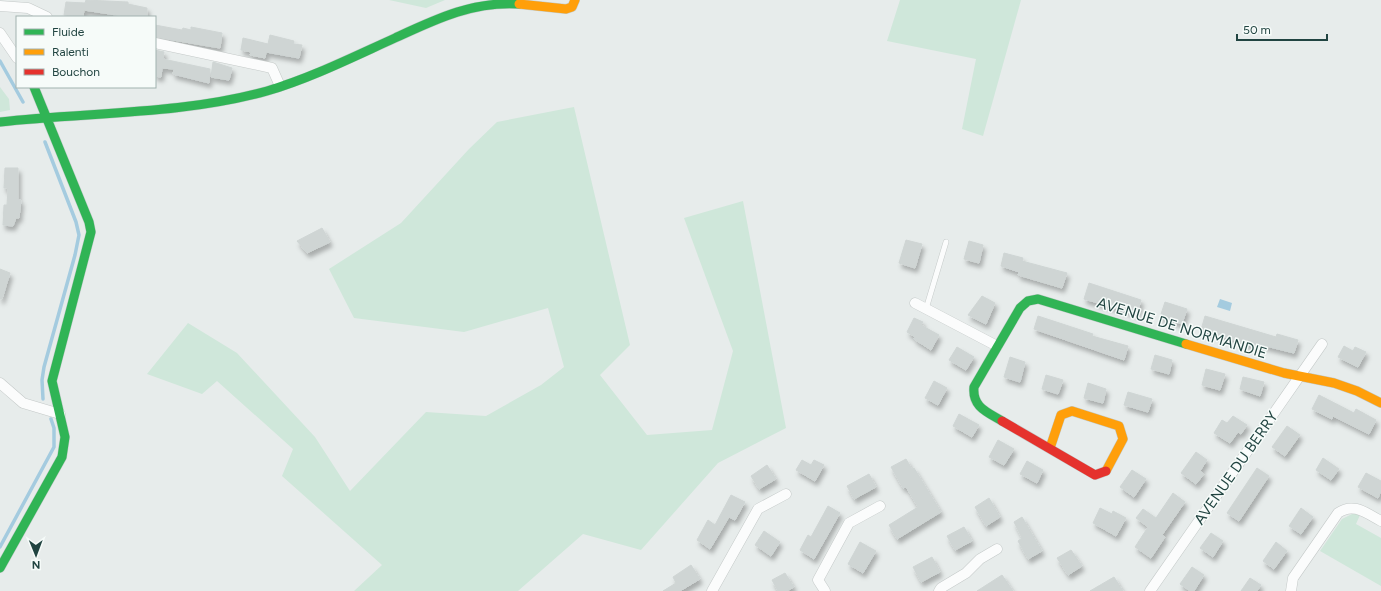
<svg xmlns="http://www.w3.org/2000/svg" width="1381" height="591" viewBox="0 0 1381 591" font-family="Figtree,sans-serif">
<defs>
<filter id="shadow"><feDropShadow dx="2.5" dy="4.5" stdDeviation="2" flood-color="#0004"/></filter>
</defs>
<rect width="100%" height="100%" fill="#e7eceb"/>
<path fill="#cfe7da" d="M389,0H445L426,8Z
M900,0H1021L983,136L962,129L976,59L887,41Z
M0,87L9,99L10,110L0,112Z
M574,107L630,345L600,375L647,435L712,430L733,351L684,218L743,201L786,428L718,463L641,550L583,534L518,591H354L382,565L282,476L293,449L217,381L202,394L147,374L188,323L237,353L315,437L350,491L426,412L486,416L541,385L564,367L548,308L464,332L354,318L329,269L401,223L469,149L497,122Z
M1354,513L1360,515L1356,524L1381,538V586L1320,551L1342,519Z"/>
<path fill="#a4cbdf" d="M1220,299L1232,303L1230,311L1217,307Z"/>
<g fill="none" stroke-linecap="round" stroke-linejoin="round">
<path stroke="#a4cbdf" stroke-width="3.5" d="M0,61L23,102
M43,399L42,380L44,367L75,255L79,235L76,222L45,142
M0,547L54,447V428L51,419"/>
</g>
<path fill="#cfd5d4" stroke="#cfd5d4" filter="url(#shadow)" d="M86,0L128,2V4L147,8V17H129L84,10L83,17L64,15L66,2L85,3Z
M155,25L182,30L183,28L191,30V27L222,33L220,48L155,37Z
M270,35L294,41L293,44L302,45L299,58L266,52L265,58L250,55L251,52L241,50L243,38L268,44Z
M155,50L164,52L163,59L210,69L209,83L173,74L174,69L162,68L161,77L155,76Z
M213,62L232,68L229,80L211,77Z
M5,168H18V200H21L19,218H16L13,226L3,225L4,205H7L8,188H4Z
M322,228L330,242L307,253L297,241Z
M906,240L922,244L915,268L899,263Z
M969,241L983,245L979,263L964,259Z
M1004,253L1023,258L1022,261L1067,273L1062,288L1018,275L1019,272L1001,266Z
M0,269L10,273L2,299H0Z
M1089,283L1141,300L1137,314L1084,299Z
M982,296L995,303L986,324L968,315Z
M1165,302L1187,309L1182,324L1160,317Z
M1038,316L1093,334L1092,336L1128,346L1124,360L1034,329Z
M1205,316L1276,337L1277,334L1298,340L1294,353L1258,344L1257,347L1201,330Z
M914,318L923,322L921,325L939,335L931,350L914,339L915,337L907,332Z
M1344,346L1353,351L1355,347L1366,352L1358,367L1338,357Z
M957,347L974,357L966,370L949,360Z
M1155,355L1172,360L1169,374L1151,369Z
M1010,357L1025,362L1020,382L1004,377Z
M1206,369L1225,374L1220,390L1202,385Z
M1046,375L1063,380L1058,394L1042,389Z
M1243,377L1264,382L1260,396L1240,389Z
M934,381L947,388L938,405L925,398Z
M1088,383L1106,389L1103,403L1084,398Z
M1128,392L1152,399L1148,412L1124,405Z
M1319,395L1354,413L1356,409L1376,420L1369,434L1333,416L1332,419L1312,409Z
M959,414L979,425L972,437L953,426Z
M1233,416L1247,425L1241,434L1238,432L1230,443L1214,433L1222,420L1227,423Z
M1287,426L1300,435L1285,456L1272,447Z
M998,440L1014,449L1004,465L989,457Z
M1196,452L1207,460L1200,471L1204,474L1196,484L1181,473Z
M1323,458L1339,469L1331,480L1316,470Z
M906,459L912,469L914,468L941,512L897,539L889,525L918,507L906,487L903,488L891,467Z
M802,460L811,465L814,460L824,465L815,481L796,470Z
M1027,461L1043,470L1037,483L1020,474Z
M767,465L776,479L759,489L751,476Z
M1257,468L1269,476L1239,521L1227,513Z
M1132,470L1146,479L1134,497L1120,487Z
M1366,473L1381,481V491L1378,498L1358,487Z
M869,474L876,487L854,499L847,486Z
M1173,493L1185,502L1162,535L1165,537L1151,558L1135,547L1148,527L1136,518L1143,509L1156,518Z
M731,495L745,502L735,520L729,517L710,549L697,540L708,520L715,525Z
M989,498L1000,517L986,526L975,507Z
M828,506L840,513L814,559L800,550L808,535L811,537Z
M1100,508L1112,514L1113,511L1126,518L1116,536L1093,523Z
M1301,508L1313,517L1301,534L1289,526Z
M1022,517L1042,551L1028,559L1018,541L1022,538L1014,522Z
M964,527L972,541L955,550L947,536Z
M764,531L780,542L771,556L755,545Z
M1211,533L1223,541L1213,557L1200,548Z
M860,542L876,551L863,573L848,564Z
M1276,542L1287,551L1274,569L1263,561Z
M1071,550L1082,566L1068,575L1057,558Z
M932,557L940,572L921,582L913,567Z
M691,565L700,579L680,591H663L676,583L673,577Z
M1192,567L1204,575L1194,591H1190L1180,584Z
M785,573L794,587L787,591H778L772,580Z
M1002,575L1013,591H977Z
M1114,577L1123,591H1090Z
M1250,578L1261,585L1257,591H1241Z"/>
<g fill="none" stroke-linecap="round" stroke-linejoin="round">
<g stroke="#c4c9c8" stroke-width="6">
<path id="lane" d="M926,309L946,242"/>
</g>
<g stroke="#c4c9c8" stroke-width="11">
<path id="street" d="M0,6L28,8L47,17
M0,33L17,58
M155,43L272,68L280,86
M915,303L997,346
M0,383L23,403L60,414
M712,591L758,509L786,494
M825,591L818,580L849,523L880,506
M939,591L941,588L966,573L980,559L997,549
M1150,591L1322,344
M1291,591L1293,578L1338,513C1353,502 1366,513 1381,521"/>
</g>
<g stroke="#c2cac9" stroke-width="10">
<path id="fast" d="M0,122C88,112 181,115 267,91C311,78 353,57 395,38C436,19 473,1 519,4
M1002,421C987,412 972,407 974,387L1020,308L1028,301L1038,299L1186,344
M0,568L62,457L65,437L52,381L91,232L89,222L34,87"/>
</g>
<g stroke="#c2cac9" stroke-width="10">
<path id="slow" d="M519,4L566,9L572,7L575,0
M1186,344L1284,373L1334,383L1357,391L1381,403
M1050,448L1061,415L1072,411L1119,426L1123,439L1106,471"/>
</g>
<g stroke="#c2cac9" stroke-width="10">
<path id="jam" d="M1002,421L1095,475L1106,471"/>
</g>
<use href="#lane" stroke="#fbfcfc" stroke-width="5"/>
<use href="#street" stroke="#fbfcfc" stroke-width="10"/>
<use href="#fast" stroke="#30b455" stroke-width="9"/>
<use href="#slow" stroke="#ff9f0a" stroke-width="9"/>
<use href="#jam" stroke="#e5322d" stroke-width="9"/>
</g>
<g text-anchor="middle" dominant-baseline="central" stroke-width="3" stroke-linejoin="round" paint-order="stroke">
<g font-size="15" fill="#214441" stroke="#f6fbf9">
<text transform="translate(1182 328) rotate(17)">AVENUE DE NORMANDIE</text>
<text transform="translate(1236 468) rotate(-55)">AVENUE DU BERRY</text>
</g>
</g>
<rect x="16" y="16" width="140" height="72" fill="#f6fbf9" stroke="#a1b2af"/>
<rect x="24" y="29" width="20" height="6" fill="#30b455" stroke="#a1b2af"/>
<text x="52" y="36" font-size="12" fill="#214441">Fluide</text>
<rect x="24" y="49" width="20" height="6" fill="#ff9f0a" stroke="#a1b2af"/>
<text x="52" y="56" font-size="12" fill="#214441">Ralenti</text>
<rect x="24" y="69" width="20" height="6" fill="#e5322d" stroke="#a1b2af"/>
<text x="52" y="76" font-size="12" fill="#214441">Bouchon</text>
<g transform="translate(36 555) rotate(179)" stroke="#f6fbf9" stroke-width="3" paint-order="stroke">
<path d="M0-3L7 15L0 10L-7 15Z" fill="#214441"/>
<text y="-6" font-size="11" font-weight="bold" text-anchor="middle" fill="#214441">N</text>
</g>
<path d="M1237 34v6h90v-6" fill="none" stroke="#214441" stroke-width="2"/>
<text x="1243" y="34" font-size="12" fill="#214441" stroke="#f6fbf9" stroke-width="3" paint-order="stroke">50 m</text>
</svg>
